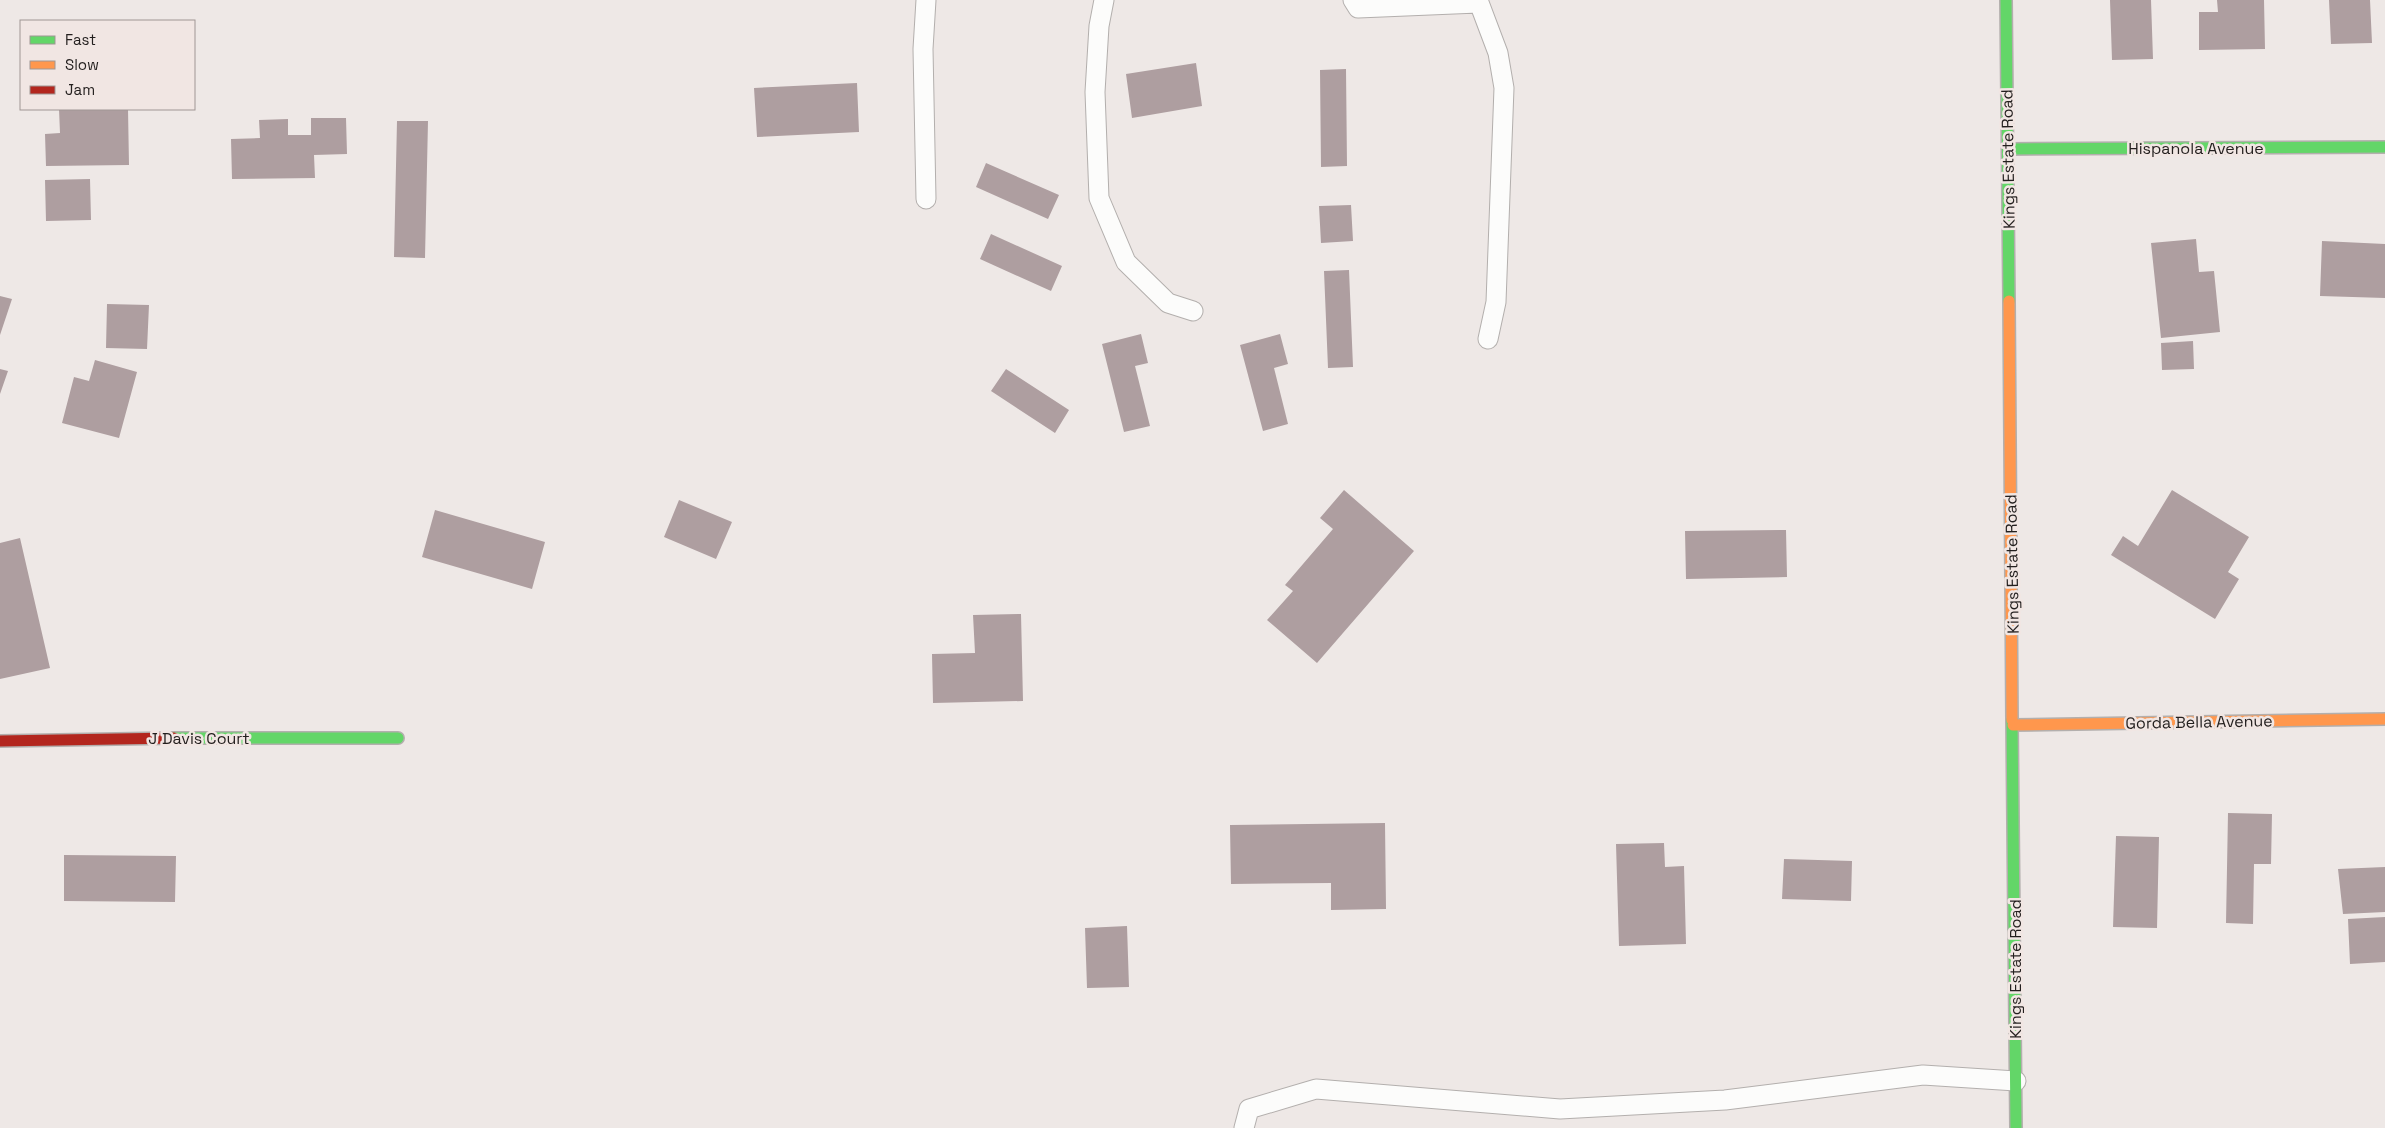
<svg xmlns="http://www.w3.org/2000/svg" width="2385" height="1128" viewBox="0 0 2385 1128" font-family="'Space Grotesk',sans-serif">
<rect width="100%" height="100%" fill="#eee8e6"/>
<path fill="#ae9ea0" d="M2110,0H2151L2153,59L2112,60Z
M2217,0H2264L2265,49L2199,50V12H2218Z
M2329,0H2370L2372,43L2331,44Z
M1196,63L1202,106L1132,118L1126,74Z
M1346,69L1347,166L1321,167L1320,70Z
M857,83L859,132L757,137L754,88Z
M59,109H128L129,165L46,166L45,134L60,133Z
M311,118H346L347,154L314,155L315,178L232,179L231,139L260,138L259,120L288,119V135H311Z
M397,121H428L425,258L394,257Z
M986,163L1059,195L1048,219L976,187Z
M90,179L91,220L46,221L45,180Z
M1351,205L1353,241L1321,243L1319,206Z
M991,234L1062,266L1051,291L980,259Z
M2196,239L2199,272L2214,271L2220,332L2161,338L2151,243Z
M2322,241L2385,244V298L2320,296Z
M1349,270L1353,367L1328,368L1324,271Z
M0,296L12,299L0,335Z
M107,304L149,305L147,349L106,348Z
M1141,334L1148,363L1135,366L1150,426L1124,432L1102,344Z
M1280,334L1288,364L1274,368L1288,424L1263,431L1240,345Z
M2193,341L2194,369L2162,370L2161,343Z
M95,360L137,372L119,438L62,423L74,377L89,381Z
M0,369L8,371L0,394Z
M1006,369L1069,410L1055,433L991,391Z
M1344,490L1414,551L1317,663L1267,620L1293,591L1285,585L1333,529L1320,518Z
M2172,490L2249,537L2228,572L2239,579L2215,619L2111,555L2123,536L2138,546Z
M679,500L732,522L716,559L664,537Z
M435,510L545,542L532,589L422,557Z
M1786,530L1787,577L1686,579L1685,531Z
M20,538L50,668L0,679V543Z
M1021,614L1023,701L933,703L932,654L975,653L973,615Z
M2228,813L2272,814L2271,864H2254L2253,924L2226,923Z
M1385,823L1386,909L1331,910V883L1231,884L1230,825Z
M2116,836L2159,837L2157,928L2113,927Z
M1664,843L1665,867L1684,866L1686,944L1619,946L1616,844Z
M64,855L176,856L175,902L64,901Z
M1784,859L1852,861L1851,901L1782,899Z
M2385,867V912L2343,914L2338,869Z
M2385,917V962L2350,964L2348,919Z
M1127,926L1129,987L1087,988L1085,928Z"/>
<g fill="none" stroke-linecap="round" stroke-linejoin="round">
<g stroke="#b3afad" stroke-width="21">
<path id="lane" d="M926,0L923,49L926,199
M1104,0L1099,26L1095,92L1099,198L1126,262L1168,303L1193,311
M1353,0L1358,8L1478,3
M1478,0L1498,53L1504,88L1496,302L1488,339
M1244,1128L1249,1109L1316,1089L1560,1109L1725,1100L1923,1075L2016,1081"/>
</g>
<g stroke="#b3afad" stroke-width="14">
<path id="fast" d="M2006,0L2009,301
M2008,149L2385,147
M2012,720L2016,1128
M174,738H398"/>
</g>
<g stroke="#b3afad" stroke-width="14">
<path id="slow" d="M2009,301L2012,720
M2013,725L2385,719"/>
</g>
<g stroke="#b3afad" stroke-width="14">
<path id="jam" d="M0,741L174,738"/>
</g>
<use href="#lane" stroke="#fcfcfb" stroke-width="19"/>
<use href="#fast" stroke="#63d668" stroke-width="11"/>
<use href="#slow" stroke="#ff974d" stroke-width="11"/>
<use href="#jam" stroke="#b3261e" stroke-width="11"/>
</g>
<g text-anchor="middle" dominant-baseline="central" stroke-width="5" stroke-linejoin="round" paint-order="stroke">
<g font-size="16" fill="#231f1e" stroke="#f1e6e3">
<text x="2196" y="148">Hispanola Avenue</text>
<text transform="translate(2008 159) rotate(-91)">Kings Estate Road</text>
<text transform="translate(2012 564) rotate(-91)">Kings Estate Road</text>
<text transform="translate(2199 722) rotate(-1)">Gorda Bella Avenue</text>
<text x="199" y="738">J Davis Court</text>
<text transform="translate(2015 969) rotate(-90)">Kings Estate Road</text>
</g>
</g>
<rect x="20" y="20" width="175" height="90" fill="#f1e6e3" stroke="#9f9694"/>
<rect x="30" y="36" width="25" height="8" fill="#63d668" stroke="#9f9694"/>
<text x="65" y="45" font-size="15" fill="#231f1e">Fast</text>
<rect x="30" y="61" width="25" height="8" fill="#ff974d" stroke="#9f9694"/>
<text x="65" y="70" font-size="15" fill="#231f1e">Slow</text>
<rect x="30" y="86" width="25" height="8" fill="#b3261e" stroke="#9f9694"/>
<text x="65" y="95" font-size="15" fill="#231f1e">Jam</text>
</svg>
